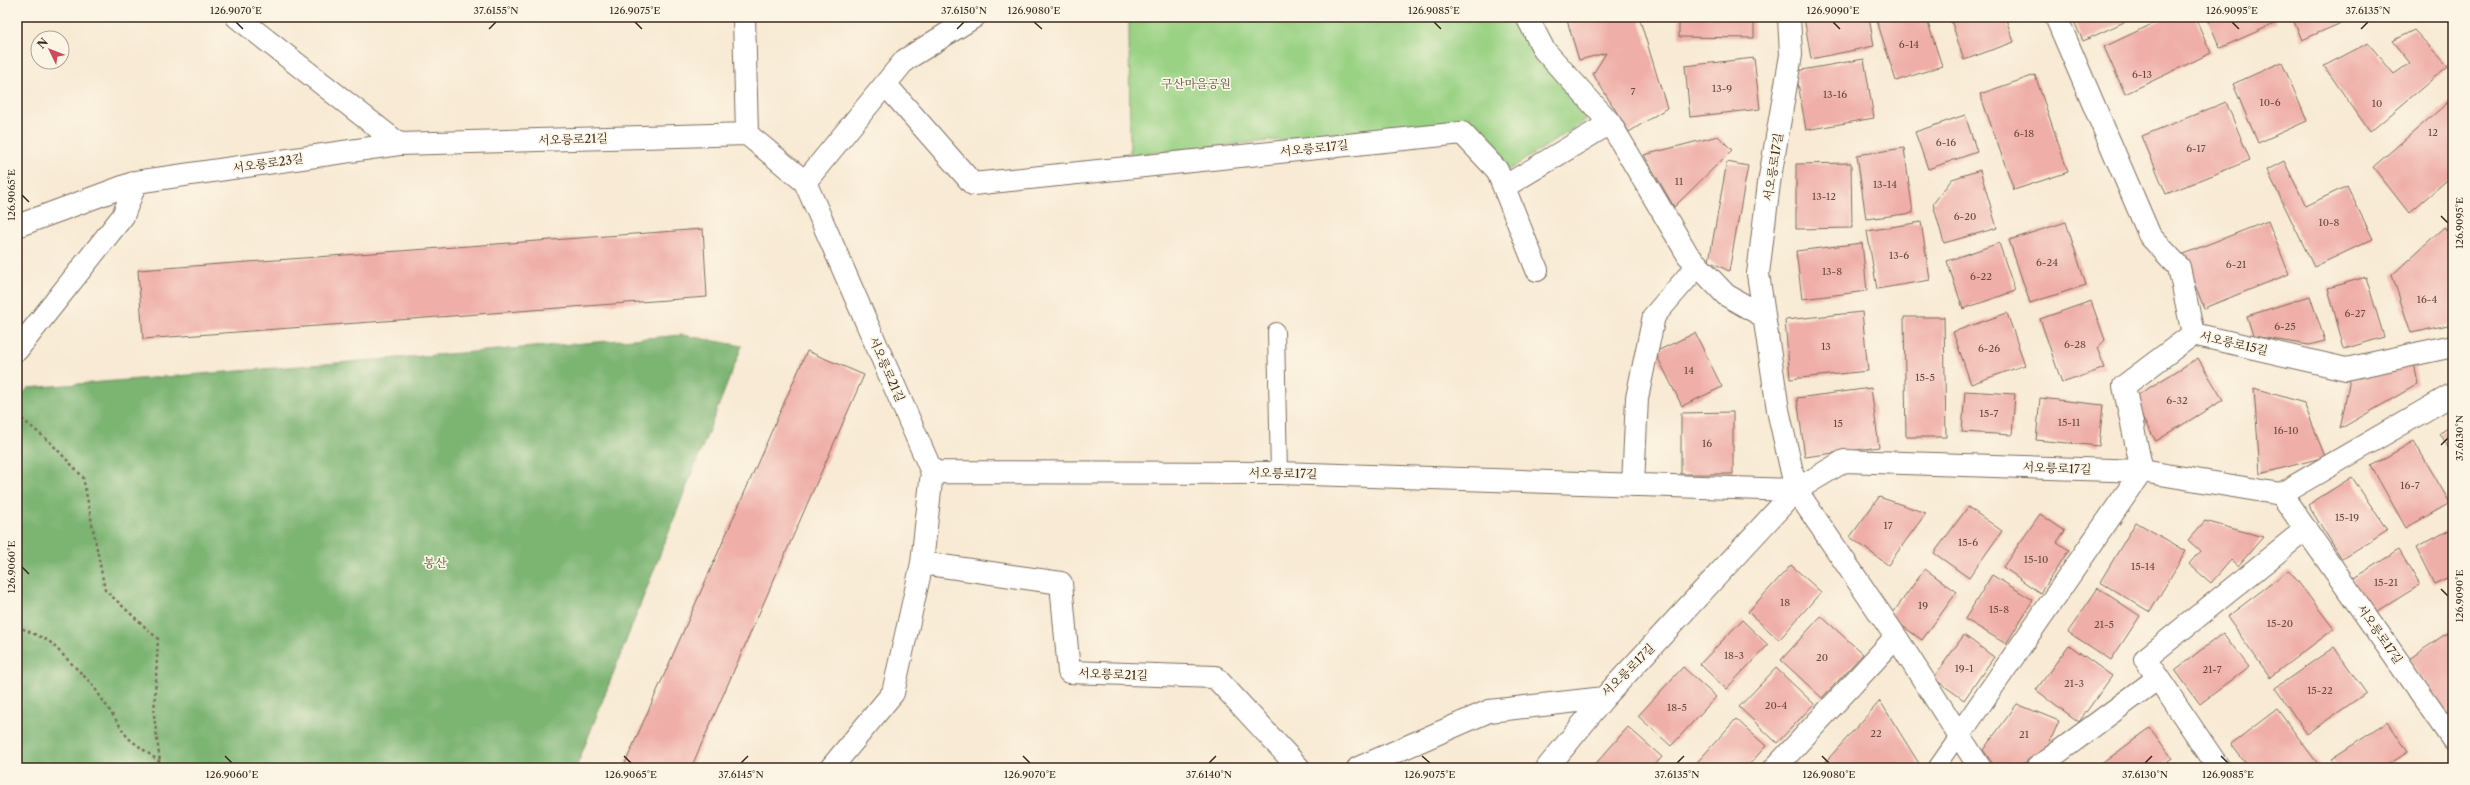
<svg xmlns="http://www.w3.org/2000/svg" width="2470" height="785" viewBox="0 0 2470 785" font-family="'Libre Caslon Text','Noto Serif KR',serif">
<rect width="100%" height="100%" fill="#fcf5e5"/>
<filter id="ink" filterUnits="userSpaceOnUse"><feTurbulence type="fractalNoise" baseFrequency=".025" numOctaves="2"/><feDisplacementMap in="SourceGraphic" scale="8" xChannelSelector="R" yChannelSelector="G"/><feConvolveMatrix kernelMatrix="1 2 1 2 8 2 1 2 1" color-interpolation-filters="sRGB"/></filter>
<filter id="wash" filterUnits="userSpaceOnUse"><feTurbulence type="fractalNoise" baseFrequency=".012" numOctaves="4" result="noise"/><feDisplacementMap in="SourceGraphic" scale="16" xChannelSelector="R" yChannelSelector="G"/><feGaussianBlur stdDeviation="0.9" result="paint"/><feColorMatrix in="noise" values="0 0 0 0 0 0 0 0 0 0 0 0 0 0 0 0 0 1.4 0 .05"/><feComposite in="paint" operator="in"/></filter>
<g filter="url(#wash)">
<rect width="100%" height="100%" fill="#f8ead4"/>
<path fill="#9ad284" stroke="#6a7e51" d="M1129,17H1527L1544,50L1587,120L1507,171L1500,154L1465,121L1130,155Z"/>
<path fill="#7bb472" stroke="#5b6f48" d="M683,335L742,346L576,768H17V401L28,388Z"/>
<g id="blocks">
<path fill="#efafa8" d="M1566,17H1639L1667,108L1629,132L1593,74L1606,53L1579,60Z
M1679,17H1754V38L1679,37Z
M1804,17H1869L1874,46L1811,59Z
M1891,17H1926L1942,66L1896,81L1877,21Z
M1950,17H2005L2014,42L1964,60Z
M2072,17H2135L2083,41Z
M2167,17H2195L2211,53L2125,94L2104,47Z
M2207,17H2273L2276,23L2220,48Z
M2292,17H2355L2302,40Z
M2414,30L2448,66L2370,132L2324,66L2368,43L2394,74L2410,63L2392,41Z
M1754,58L1760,109L1690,117L1685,66Z
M1864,59L1874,118L1806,130L1796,71Z
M2282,62L2307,121L2258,143L2233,84Z
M2035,75L2068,172L2014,190L1980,94Z
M2453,98V175L2409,213L2373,167Z
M2226,102L2250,160L2166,194L2142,136Z
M1965,115L1977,152L1928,169L1915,132Z
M1718,136L1732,150L1674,207L1644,155Z
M1904,148L1913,213L1866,219L1857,155Z
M2284,161L2306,206L2347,186L2373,239L2314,267L2267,170Z
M1727,162L1748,166L1729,271L1709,261Z
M1851,163L1852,228L1796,229V164Z
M1980,170L1997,228L1944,243L1933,204L1952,179Z
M2268,221L2289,274L2204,308L2183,254Z
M1921,222L1930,280L1877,289L1867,231Z
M2066,222L2086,285L2030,303L2009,240Z
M2444,227L2453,238V324L2411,333L2392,275Z
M703,229L707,297L143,339L138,270Z
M1862,243L1867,291L1802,299L1796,251Z
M1999,243L2015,291L1963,309L1947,261Z
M2366,277L2384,337L2344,349L2328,288Z
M2310,296L2325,341L2309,345L2253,336L2247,316Z
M2091,301L2105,340L2097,348L2105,368L2062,383L2040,319Z
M1862,312L1868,371L1790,379L1785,320Z
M2007,313L2025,365L1971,384L1953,332Z
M1904,317H1944L1946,437H1906Z
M1695,333L1722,387L1682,406L1655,352Z
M807,351L864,375L691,768H623Z
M2413,357L2418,384L2340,429L2351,373Z
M2198,358L2223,400L2156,441L2131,399Z
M1871,388L1879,447L1805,457L1797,398Z
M2254,388L2304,403L2325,457L2260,474Z
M1965,391L2015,394L2012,435L1962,432Z
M2040,398L2103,405L2099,446L2036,440Z
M1733,412V474H1681V413Z
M2453,425V456L2440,433Z
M2414,441L2450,503L2406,528L2371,466Z
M2352,477L2387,530L2342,559L2308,505Z
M1879,497L1926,513L1888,565L1850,537Z
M1968,507L2002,531L1969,578L1934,553Z
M2040,514L2065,531L2057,542L2069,550L2040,593L2003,567Z
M2205,521L2263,537L2238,566L2231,560L2211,583L2189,564L2200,551L2188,540Z
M2136,522L2186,551L2150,612L2100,582Z
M2453,528V575L2434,584L2416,548Z
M2399,550L2420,585L2373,614L2352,579Z
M1791,565L1821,592L1779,640L1748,612Z
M1925,569L1957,592L1922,640L1890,617Z
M2289,570L2334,629L2270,677L2227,617Z
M1992,575L2033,600L2006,644L1965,619Z
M2098,588L2140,616L2111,660L2068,632Z
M1821,616L1863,654L1822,698L1781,660Z
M1742,620L1768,645L1726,689L1700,664Z
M2453,629V723L2409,659Z
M2223,633L2249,667L2200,704L2175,670Z
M1964,635L1994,657L1964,700L1933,678Z
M2069,645L2112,676L2079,722L2036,690Z
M2334,647L2366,693L2307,734L2275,688Z
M1683,667L1716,697L1671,746L1638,716Z
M1776,668L1814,704L1777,743L1739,707Z
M1880,701L1920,765L1919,768H1820Z
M2017,704L2059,721L2048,746L2017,768H1996L1983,750Z
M2277,709L2321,768H2249L2231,744Z
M1736,719L1766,746L1746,768H1692Z
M2388,722L2408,752L2383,768H2337L2331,759Z
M1628,727L1662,757L1652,768H1592Z
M2150,728L2172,758L2159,768H2096Z"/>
</g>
</g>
<g filter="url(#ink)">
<use href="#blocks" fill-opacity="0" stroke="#7d6d5e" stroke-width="1"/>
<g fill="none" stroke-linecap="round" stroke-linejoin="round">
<g stroke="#7d6d5e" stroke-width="18">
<path id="lane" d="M1276,331L1279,473
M1936,768L1959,735"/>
</g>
<g stroke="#7d6d5e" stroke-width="24">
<path id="street" d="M237,17L399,144
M744,17L747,134
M1527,17L1544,50L1610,123L1688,255L1726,295L1763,316
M1789,17L1791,55L1769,183L1758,274L1778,410L1796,490L1896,637L1980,768
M2056,17L2150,236L2179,267L2193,334L2346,369L2453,346
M886,85L973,184L1462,133L1497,170L1537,270
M805,182L905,60L974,17
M1504,187L1610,123
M17,226L136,182L399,144L747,134L805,182L932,472L922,563L893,693L831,768
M17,350L123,216L136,182
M932,472L1279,473L1796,490
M1633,485L1637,398L1654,316L1698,265
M2281,494L2453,394
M922,563L1061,583L1069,672L1215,677L1299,768
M1959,735L2142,471L2124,386L2193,334
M1358,768L1489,711L1604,698
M1547,768L1604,698L1796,490L1844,461L2142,471L2281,494L2453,740
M1775,768L1896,637
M2037,768L2158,678
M2219,768L2145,659L2306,529"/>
</g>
<path stroke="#7d6d5e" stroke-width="2.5" stroke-dasharray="3 3" stroke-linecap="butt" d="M17,415L50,442L83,477L105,590L158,639L154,715L160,762
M17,626L49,641L92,684L128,738L160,762L164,768"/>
<use href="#lane" stroke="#fff" stroke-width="16"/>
<use href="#street" stroke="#fff" stroke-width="22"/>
</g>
</g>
<path fill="none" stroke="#3b2a1e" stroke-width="1.5" d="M236,22L243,29M635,22L642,29M1034,22L1042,29M1434,22L1441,29M1833,22L1840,29M2232,22L2239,29M489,29L496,22M957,29L964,22M2361,29L2368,22M22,195L29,202M2441,216L2448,223M2441,445L2448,438M22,567L29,574M2441,589L2448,596M225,756L232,763M624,756L631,763M1023,756L1030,763M1422,756L1430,763M1822,756L1829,763M2221,756L2228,763M741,763L748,756M1209,763L1216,756M1677,763L1684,756M2145,763L2152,756"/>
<g text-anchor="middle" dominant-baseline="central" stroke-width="3.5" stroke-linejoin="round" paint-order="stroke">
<g font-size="10" fill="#684b40">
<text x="1909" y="44">6-14</text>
<text x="2142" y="74">6-13</text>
<text x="1722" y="88">13-9</text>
<text x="1633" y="91">7</text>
<text x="1835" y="94">13-16</text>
<text x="2270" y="102">10-6</text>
<text x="2377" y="103">10</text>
<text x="2433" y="132">12</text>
<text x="2024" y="133">6-18</text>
<text x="1946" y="142">6-16</text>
<text x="2196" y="148">6-17</text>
<text x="1679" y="181">11</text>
<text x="1885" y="184">13-14</text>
<text x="1824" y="196">13-12</text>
<text x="1965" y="216">6-20</text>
<text x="2329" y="222">10-8</text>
<text x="1899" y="255">13-6</text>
<text x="2047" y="262">6-24</text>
<text x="2236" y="264">6-21</text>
<text x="1832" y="271">13-8</text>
<text x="1981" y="276">6-22</text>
<text x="2427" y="299">16-4</text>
<text x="2355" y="313">6-27</text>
<text x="2285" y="326">6-25</text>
<text x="2075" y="344">6-28</text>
<text x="1826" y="346">13</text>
<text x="1989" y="348">6-26</text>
<text x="1689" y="370">14</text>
<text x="1925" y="377">15-5</text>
<text x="2177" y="400">6-32</text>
<text x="1989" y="413">15-7</text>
<text x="2069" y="422">15-11</text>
<text x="1838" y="423">15</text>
<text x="2286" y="430">16-10</text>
<text x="1707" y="443">16</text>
<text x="2410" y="485">16-7</text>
<text x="2347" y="517">15-19</text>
<text x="1888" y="525">17</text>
<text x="1968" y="542">15-6</text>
<text x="2036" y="559">15-10</text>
<text x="2143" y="566">15-14</text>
<text x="2386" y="582">15-21</text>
<text x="1785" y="602">18</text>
<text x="1923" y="605">19</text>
<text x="1999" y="609">15-8</text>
<text x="2280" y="623">15-20</text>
<text x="2104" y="624">21-5</text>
<text x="1734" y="655">18-3</text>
<text x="1822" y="657">20</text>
<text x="1964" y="668">19-1</text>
<text x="2212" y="669">21-7</text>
<text x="2074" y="683">21-3</text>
<text x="2320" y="690">15-22</text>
<text x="1776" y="705">20-4</text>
<text x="1677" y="707">18-5</text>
<text x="1876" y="733">22</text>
<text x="2024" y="734">21</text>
</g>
<g font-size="12" fill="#535438" stroke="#fcf5e5">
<text x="1196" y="83">구산마을공원</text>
<text x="435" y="562">봉산</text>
</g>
<g font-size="12" fill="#3b2a1e" stroke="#fcf5e5">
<text transform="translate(573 139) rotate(-2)">서오릉로21길</text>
<text transform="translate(1314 148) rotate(-6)">서오릉로17길</text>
<text transform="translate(268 163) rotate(-8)">서오릉로23길</text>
<text transform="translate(1773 167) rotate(-81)">서오릉로17길</text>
<text transform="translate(2234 343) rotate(13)">서오릉로15길</text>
<text transform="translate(887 369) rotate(66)">서오릉로21길</text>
<text transform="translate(2057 468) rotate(2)">서오릉로17길</text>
<text transform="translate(1283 473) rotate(1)">서오릉로17길</text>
<text transform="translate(2380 634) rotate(55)">서오릉로17길</text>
<text transform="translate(1628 670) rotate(-45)">서오릉로17길</text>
<text transform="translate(1113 674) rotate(2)">서오릉로21길</text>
</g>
</g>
<rect width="2470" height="785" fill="none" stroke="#fcf5e5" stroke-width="44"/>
<g transform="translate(50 50) rotate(313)"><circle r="19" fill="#fcf5e5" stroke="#afa495"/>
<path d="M0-3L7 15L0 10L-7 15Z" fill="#d1495b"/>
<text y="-6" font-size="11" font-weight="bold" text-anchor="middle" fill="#3b2a1e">N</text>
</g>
<rect x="22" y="22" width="2426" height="741" fill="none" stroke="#3b2a1e" stroke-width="1.5"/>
<g font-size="10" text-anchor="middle" fill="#3b2a1e">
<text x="236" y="14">126.9070°E</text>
<text x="496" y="14">37.6155°N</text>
<text x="635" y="14">126.9075°E</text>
<text x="964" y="14">37.6150°N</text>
<text x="1034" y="14">126.9080°E</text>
<text x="1434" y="14">126.9085°E</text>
<text x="1833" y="14">126.9090°E</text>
<text x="2232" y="14">126.9095°E</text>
<text x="2368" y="14">37.6135°N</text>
<text transform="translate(11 195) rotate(-90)" y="4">126.9065°E</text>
<text transform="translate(2459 223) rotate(-90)" y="4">126.9095°E</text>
<text transform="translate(2459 438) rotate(-90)" y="4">37.6130°N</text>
<text transform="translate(11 567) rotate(-90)" y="4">126.9060°E</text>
<text transform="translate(2459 596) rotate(-90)" y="4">126.9090°E</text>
<text x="232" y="778">126.9060°E</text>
<text x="631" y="778">126.9065°E</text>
<text x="741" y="778">37.6145°N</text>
<text x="1030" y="778">126.9070°E</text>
<text x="1209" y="778">37.6140°N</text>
<text x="1430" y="778">126.9075°E</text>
<text x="1677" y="778">37.6135°N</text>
<text x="1829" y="778">126.9080°E</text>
<text x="2145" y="778">37.6130°N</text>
<text x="2228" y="778">126.9085°E</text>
</g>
</svg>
